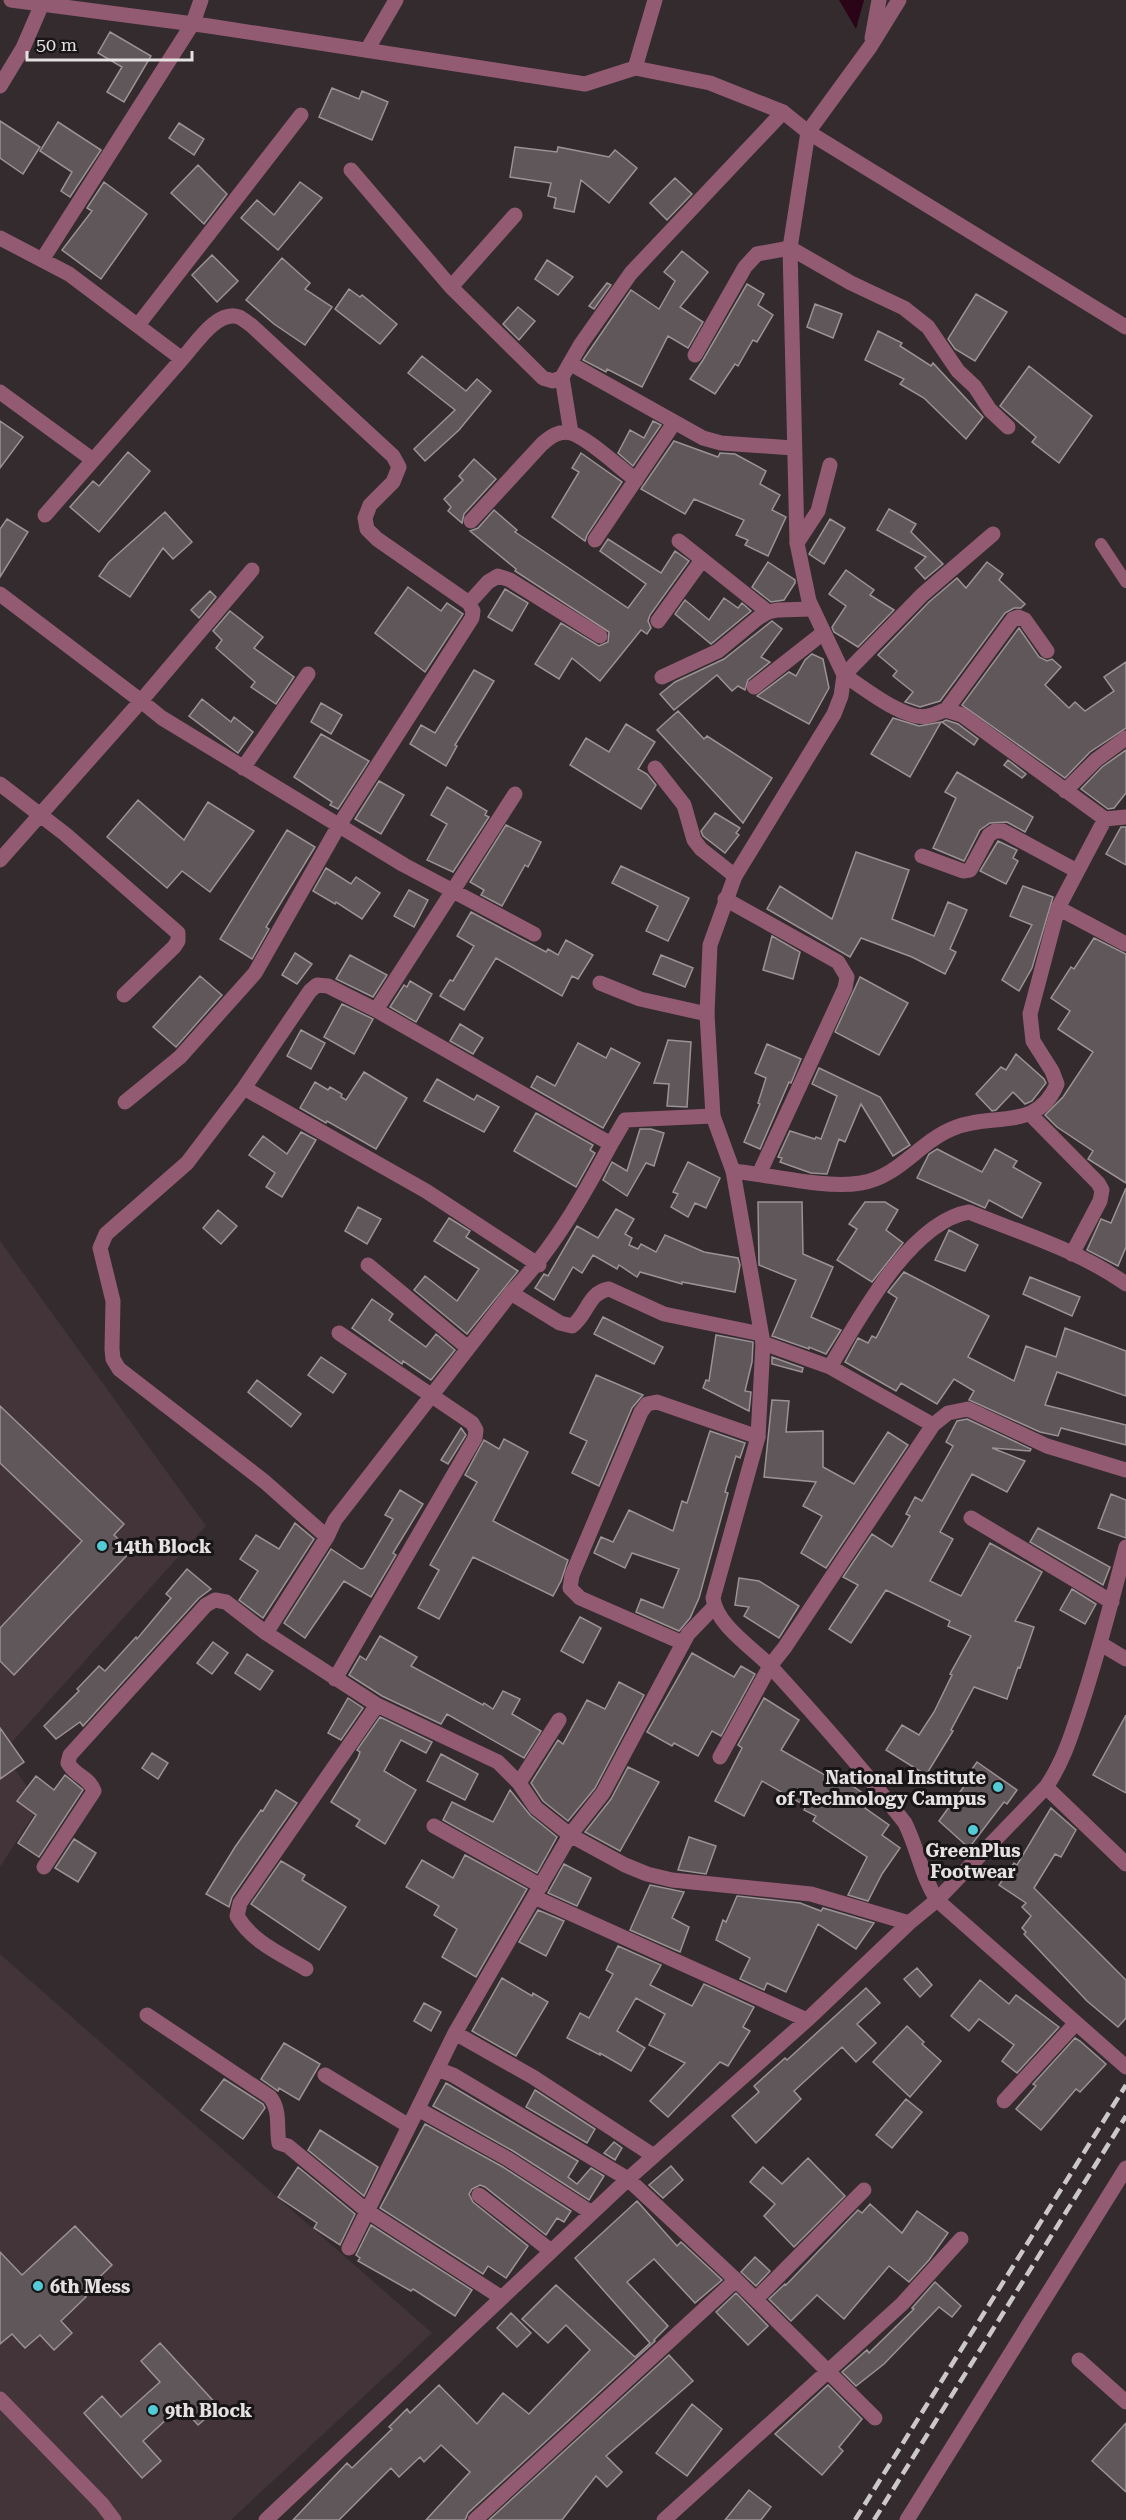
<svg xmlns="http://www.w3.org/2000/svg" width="1126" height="2520" viewBox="0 0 1126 2520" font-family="'Roboto Serif',serif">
<rect width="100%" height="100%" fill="#332b2e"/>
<path fill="#423439" d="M0,1241L206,1526L3,1752L40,1805L0,1867Z
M0,1954L432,2333L231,2520H0Z"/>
<path fill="#2b0417" d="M839,0H864L856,29Z"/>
<path fill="#60575a" stroke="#9c9295" stroke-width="1.5" d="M110,32L151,56L124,102L107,92L122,67L98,53Z
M332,88L359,99L362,91L388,102L372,140L319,117Z
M0,121L40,147L23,174L0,158Z
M58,122L101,150L70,197L61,191L72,172L40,151Z
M179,123L204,139L194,155L169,138Z
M515,147L557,152L558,147L609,157L615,150L637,168L609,203L581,180L574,212L554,208L556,198L548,196L551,183L510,177Z
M198,165L227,194L204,224L171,193Z
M675,178L692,194L667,220L650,203Z
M104,182L147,214L101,279L62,250L92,211L87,208Z
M300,182L322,198L278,250L241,218L257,200L274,215Z
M682,251L708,272L680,307L703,322L688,348L668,336L642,387L607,369L606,372L583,360L631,290L659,309L675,281L664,272Z
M212,255L238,281L217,302L192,275Z
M282,258L310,283L305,289L332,307L305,345L274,324L246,300Z
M547,260L573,277L558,295L535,279Z
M607,283L611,285L594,309L589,306Z
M747,284L764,294L758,305L773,315L757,342L753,340L738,366L735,364L715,394L690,379L703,360Z
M349,289L360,297L362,295L397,324L380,344L335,309Z
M976,294L1007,312L975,361L955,349L948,339Z
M815,304L842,314L833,338L807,327Z
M518,307L535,321L519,340L503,324Z
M878,331L902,343L900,346L931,366L933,363L983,417L966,439L924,398L900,384L904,379L865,360Z
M422,356L466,391L477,379L491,391L459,430L425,461L414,449L455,410L408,373Z
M1029,366L1092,416L1059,463L1032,442L1036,437L1000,406Z
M0,421L23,437L0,468Z
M653,421L661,425L633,466L618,453L630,430L644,438Z
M674,441L718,457L720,453L735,454L766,471L760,484L780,495L772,510L786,517L768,556L745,545L748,540L736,535L744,520L694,499L685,514L641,489Z
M128,452L150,471L99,532L70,507L93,481L99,486Z
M581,453L622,482L587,535L585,541L552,517L579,472L572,468Z
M474,459L496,479L464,514L462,523L448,511L451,507L444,499L463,480L459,476Z
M889,509L916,524L911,532L943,564L925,579L915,568L926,557L877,530Z
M494,510L517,530L515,532L628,608L646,584L600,551L608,539L661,573L675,551L689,561L650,615L648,621L651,628L647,634L641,630L600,681L572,658L559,679L535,664L561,623L599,646L608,642L609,632L515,571L516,569L470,531L478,528Z
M165,512L192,542L173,559L163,548L130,597L99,576L109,562Z
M7,519L28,532L0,577V529Z
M830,519L845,528L824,564L809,554Z
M768,562L795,580V583L784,600L771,602L752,587Z
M987,562L1003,574L999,580L1025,604L1021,608H1014L1005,613L940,701L920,707L905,702L913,692L893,676L897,671L878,655L929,602L957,578L966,588Z
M846,570L874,590L870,595L894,610L858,647L834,632L832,627L846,606L829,594Z
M408,587L441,611L447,603L463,614L425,672L375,633Z
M505,589L528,603L512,631L488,617Z
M210,591L216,597L199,618L191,610Z
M724,598L738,608L742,603L751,611L711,644L675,614L685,600L709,620Z
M230,611L263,637L254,648L294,677L276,704L251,687L255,682L216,648L222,640L213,631Z
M772,621L782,629L761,657L770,662L748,680L745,690L738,686L732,691L717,675L674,710L660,694L675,682L724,659Z
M1019,628L1039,657L1047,661L1052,659L1061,667L1045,685L1069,708L1075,702L1085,711L1114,691L1104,677L1126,662V728L1090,752L1065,778L962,705Z
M812,654L823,659L829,688L809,724L757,696L789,672L796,676L805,660Z
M474,670L494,681L455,745L457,746L446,766L410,744L421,725L435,733Z
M202,699L231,722L234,717L253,732L238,753L189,716Z
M321,703L342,715L331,734L311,722Z
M678,711L704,739L707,736L772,778L743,823L657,730Z
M893,718L919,726L941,722L910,777L871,754Z
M946,720L958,724L978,739L974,745L942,722Z
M626,724L655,742L638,769L647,774L656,785L641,809L570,765L586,738L609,752Z
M321,734L369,761L338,809L330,805L332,802L294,777Z
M1126,750V793L1114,808L1108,809L1081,789L1102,767Z
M1008,760L1026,774L1022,778L1004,765Z
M957,772L1033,817L1025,832L1007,822L990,823L980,830L964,861L933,848L956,798L945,792Z
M379,781L404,795L381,834L355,819Z
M447,787L487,811L485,815L489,817L453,872L427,860L447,824L431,815Z
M138,800L184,840L208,802L254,831L210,892L182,871L167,888L107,837Z
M715,813L740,828L736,833L739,835L725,853L703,836L701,831Z
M506,825L541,842L528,867L525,865L502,906L481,895L484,890L470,882Z
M1121,827H1126V865L1106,854Z
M287,830L315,847L266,927L269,929L252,959L220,939Z
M998,841L1017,850L1013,858L1018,861L1006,884L980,871Z
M856,852L909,870L892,919L934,936L948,902L967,910L950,949L956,952L945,974L912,957L861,938L850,957L767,909L780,886L832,919Z
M621,866L689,898L668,941L646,931L658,906L612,883Z
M326,868L351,884L356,877L380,893L362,919L336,902L335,904L313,891Z
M1023,886L1053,897L1032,968L1019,991L1002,980L1032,925L1010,916Z
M409,890L428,900L414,927L394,916Z
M471,912L546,952L548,949L558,955L566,940L593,955L578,979L572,976L562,996L496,958L464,1010L440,996L450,980L453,981L474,946L457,936Z
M772,936L800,952L793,979L763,970Z
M1094,938L1126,954V1183L1088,1159L1093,1151L1057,1127L1045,1115L1063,1097L1093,1052L1058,1029L1070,1011L1051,998L1071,967L1074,969Z
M295,953L312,964L297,984L282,975Z
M350,955L387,975L373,997L336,979Z
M661,955L693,968L685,987L653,974Z
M200,976L222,995L176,1047L153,1027Z
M860,977L908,1003L879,1055L835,1032Z
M410,981L432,994L416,1022L390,1007L404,985L407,987Z
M342,1004L373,1019L354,1054L324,1037Z
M460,1024L483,1038L473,1054L450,1041Z
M301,1030L325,1043L311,1069L287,1056Z
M668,1040L691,1042L687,1107L667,1106L669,1084L654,1083Z
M578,1043L606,1058L611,1048L640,1063L603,1128L531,1087L537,1076L555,1086Z
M767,1044L801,1059L791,1083L789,1082L760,1149L744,1142L760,1104L758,1103L766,1078L755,1073Z
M1016,1054L1044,1079L1046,1083L1032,1101L1025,1104L1013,1092L996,1110L992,1111L976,1094L1001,1067L1006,1070Z
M819,1068L880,1097L910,1145L893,1156L861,1104L845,1142L839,1139L827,1174L811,1173L780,1162L782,1158L778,1157L790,1131L815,1139L816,1137L821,1139L837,1096L812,1084Z
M364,1072L407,1098L376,1149L327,1121L326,1123L300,1108L315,1082L328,1090L330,1087L342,1094L341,1097L346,1100Z
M437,1079L474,1100L477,1095L499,1107L484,1132L424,1101Z
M536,1113L593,1145L590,1150L595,1153L576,1187L514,1151Z
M640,1129H651L664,1133L654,1166L646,1163L627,1196L603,1180L612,1162L627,1171Z
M301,1132L316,1140L282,1197L266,1187L275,1173L249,1155L263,1136L287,1154Z
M937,1149L982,1172L995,1149L1017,1161L1013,1167L1041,1183L1022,1218L989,1200L985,1208L917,1178L929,1154Z
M688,1162L720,1178L706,1208L695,1203L688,1217L671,1207L678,1194L673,1192Z
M1126,1188V1247L1118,1266L1087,1250L1101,1219L1111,1223Z
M758,1202H802L803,1254L833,1267L811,1317L841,1330L826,1354L809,1347V1349L772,1336L796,1280L759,1265Z
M865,1202H885L898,1210L886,1230L903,1243L872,1282L837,1260L857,1229L849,1224Z
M358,1207L381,1219L367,1244L345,1231Z
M616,1209L634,1219L625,1234L632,1238L629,1245L638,1249L641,1244L656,1252L665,1235L704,1252L738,1258L740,1265L735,1292L682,1282V1284L640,1272L637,1277L619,1265L617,1269L593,1255L582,1273L573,1267L554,1300L535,1288L544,1274L548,1276L577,1226L598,1238Z
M218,1210L237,1226L221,1244L203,1228Z
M449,1218L470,1231L466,1237L518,1271L467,1334L414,1290L425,1276L457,1301L479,1269L434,1241Z
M949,1230L978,1245L965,1271L935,1260Z
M904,1272L989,1316L968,1357L1014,1381L1026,1346L1056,1357L1065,1328L1126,1351V1396L1057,1372L1045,1405L1126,1425V1445L1061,1428L1058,1436L1040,1432L969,1400L974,1391L954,1379L937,1404L901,1383L896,1391L845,1362L858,1338L868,1343L872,1336L876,1338L897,1298L888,1292Z
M1030,1277L1080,1297L1072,1316L1023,1294Z
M372,1299L393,1314L389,1320L426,1347L436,1334L455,1350L431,1380L403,1361L402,1364L352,1328Z
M603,1317L663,1347L654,1364L594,1334Z
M716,1335L753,1342L752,1362L745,1391L751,1392L749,1411L703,1388L706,1380L709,1381Z
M321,1357L346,1374L333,1393L308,1375Z
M772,1357L803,1368L802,1372L772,1364Z
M596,1375L643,1395L632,1408L599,1486L572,1473L587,1441L570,1433Z
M257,1380L301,1414L291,1427L248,1392Z
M772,1400L789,1401L786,1432L823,1431V1467L854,1484L888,1432L908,1445L826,1568L801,1553L822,1516L803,1506L816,1482L764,1477Z
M0,1406L124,1524L114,1535L131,1551L14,1675L0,1661V1628L82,1541L0,1463Z
M967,1419L1031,1449L1030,1451L992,1448L1025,1461L1007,1492L972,1474L940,1532L953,1539L930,1581L961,1596L990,1543L1042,1572L1015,1621L1034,1627L1020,1668L1018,1667L1007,1699L974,1687L951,1730L953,1731L926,1775L886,1750L902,1725L919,1735L934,1712L952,1675L950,1674L971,1636L948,1626L950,1621L886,1590L851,1643L829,1629L858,1585L843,1577L872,1534L892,1547L910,1516L906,1514L915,1497L922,1501L953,1446L946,1442L957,1421Z
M461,1428L466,1435L448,1464L441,1460Z
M710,1431L745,1443L740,1458L736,1456L725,1492L728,1493L699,1598L690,1618L679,1631L636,1612L641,1599L663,1608L679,1569L632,1553L625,1568L594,1553L601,1537L613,1542L629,1510L673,1531L682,1501L687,1503Z
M504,1439L528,1452L493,1521L568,1560L561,1581L553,1596L473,1557L439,1619L418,1608L439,1570L430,1565L477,1482L465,1475L484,1440L499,1449Z
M400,1490L423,1504L393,1553L396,1555L371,1597L344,1581L305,1638L284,1623L331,1549L361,1569L364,1568L393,1519L385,1515Z
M1111,1494L1126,1500V1538L1098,1528Z
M295,1523L314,1539L263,1618L239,1600L258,1571L240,1559L256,1535L279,1549Z
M1038,1528L1110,1567L1103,1585L1030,1542Z
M187,1569L211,1589L199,1598L83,1726L80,1722L56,1739L44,1726L79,1691L77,1689L99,1666L105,1671L136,1637L137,1639L171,1598L166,1594Z
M739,1578L759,1581L799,1606L779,1638L744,1616L749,1607L735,1605Z
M1072,1589L1096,1604L1085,1624L1060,1610Z
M580,1617L601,1628L583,1663L561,1651Z
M380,1636L417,1657L411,1666L483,1705L484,1703L493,1709L503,1691L520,1699L512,1714L541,1731L524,1758L447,1714L441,1724L382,1696L349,1675L360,1656L366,1660Z
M213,1642L228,1653L212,1674L197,1663Z
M692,1653L734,1677L741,1666L755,1674L721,1736L712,1731L698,1756L674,1743L672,1746L647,1732Z
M247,1654L273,1671L260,1690L235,1673Z
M619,1682L644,1695L595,1788L568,1821L543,1801L531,1783L558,1740L563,1744L587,1700L605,1709Z
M348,1698L363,1708L341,1740L328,1733Z
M764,1698L799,1720L781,1750L837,1782L840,1777L871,1799L865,1808L889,1825L882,1835L900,1848L882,1874L868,1901L848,1895L867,1857L813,1821L816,1816L804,1810L806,1806L762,1781L744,1816L715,1801L742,1748L738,1745Z
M1126,1715V1793L1093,1775Z
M380,1717L432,1742L426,1753L401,1740L384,1771L416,1790L385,1844L356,1826L360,1820L331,1802L358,1758L360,1752L357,1750Z
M0,1728L24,1762L0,1779Z
M152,1753L168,1763L158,1779L142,1768Z
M441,1754L478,1774L465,1800L427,1781Z
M977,1762L1017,1790L1007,1804L1004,1802L969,1848L939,1821L970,1778L967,1776Z
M628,1767L659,1782L620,1851L585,1832L611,1799Z
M65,1775L83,1790L39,1857L18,1843L36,1815L17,1801L36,1776L54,1790Z
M276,1790L297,1803L232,1897L229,1907L206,1894L235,1847L261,1810L263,1811Z
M510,1790L530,1815L557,1837L537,1873L443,1820L452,1802L493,1822Z
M1051,1808L1076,1830L1061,1857L1055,1854L1034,1888L1126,1980V2018L1118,2027L1087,2001L1024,1934L1026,1932L1022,1928L1031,1916L1022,1907L1026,1903L999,1885L1014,1863L1017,1865Z
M689,1837L716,1846L706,1874L678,1870Z
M74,1839L96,1853L78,1882L55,1868Z
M465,1855L527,1889L476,1977L442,1957L457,1929L434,1915L439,1906L406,1887L422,1860L453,1878Z
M281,1861L305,1875L302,1880L346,1907L319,1950L251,1904Z
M564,1864L591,1878L577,1906L548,1893Z
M650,1885L684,1892L672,1918L689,1927L680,1952L630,1930Z
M737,1896L800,1903L821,1911L823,1908L874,1923L856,1949L818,1924L786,1992L767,1983L764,1990L740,1979L750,1958L716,1940L723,1920L726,1922Z
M538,1910L564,1921L546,1956L519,1942Z
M618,1946L661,1965L650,1985L692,2006L704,1984L754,2007L743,2027L750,2031L728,2066L720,2062L668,2117L650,2101L685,2063L649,2045L665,2014L636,1998L617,2031L645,2048L631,2071L600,2053V2055L567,2038L580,2013L589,2018L613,1974L606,1970Z
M917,1968L932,1985L920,1997L904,1979Z
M502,1978L532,1996L533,1993L548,2002L516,2056L472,2031Z
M980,1980L1009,2004L1016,1995L1059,2027L1017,2073L1002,2061L1014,2045L979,2019L969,2031L951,2016Z
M866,1988L880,2003L857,2024L876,2043L856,2062L842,2047L794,2091L801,2099L756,2143L732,2116L759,2092L754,2086L785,2058L787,2060Z
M424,2003L441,2012L431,2031L414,2021Z
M907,2026L924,2042L922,2044L941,2061L910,2097L873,2062Z
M1075,2038L1080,2041L1106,2064L1080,2092L1076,2089L1041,2130L1016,2109L1036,2086L1033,2084Z
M284,2043L320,2064L299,2100L279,2088L278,2091L261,2079Z
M224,2079L263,2104L265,2108L243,2139L201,2110Z
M446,2083L578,2161L568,2177L577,2184L591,2168L604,2176L589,2200L513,2151L433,2106Z
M535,2090L595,2129L587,2143L526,2107Z
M906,2099L922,2112L892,2148L876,2135Z
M425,2124L503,2167L571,2211L564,2222L557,2218L546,2235L485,2187L480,2185L472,2189L469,2194L473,2202L528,2246L506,2278L488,2266L483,2274L380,2208Z
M320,2130L378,2167L364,2196L308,2150Z
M614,2142L622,2148L615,2160L604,2153Z
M808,2158L845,2196L794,2247L764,2216L775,2204L750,2182L763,2167L782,2184Z
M671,2166L683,2180L663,2198L649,2185Z
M298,2167L355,2214L340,2245L314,2228L317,2223L278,2197Z
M637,2201L677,2246L681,2242L722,2280L695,2303L654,2259L627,2282L668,2326L654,2340L655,2341L468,2513L465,2520H426L470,2472L441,2445L424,2462L420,2457L399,2477L391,2468L339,2520H293L347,2463L352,2468L392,2429L389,2427L407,2409L410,2413L439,2385L477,2424L503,2393L529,2414L590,2350L566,2325L548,2343L522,2319L556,2285L635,2357L650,2343L575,2258Z
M870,2204L902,2233L917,2211L948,2233L929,2260L909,2282L889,2266L844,2319L817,2295L791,2321L769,2299L785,2284L786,2285L858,2210L862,2213Z
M371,2225L472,2290L455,2316L413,2289L411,2291L358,2261L360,2258L356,2255Z
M75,2226L112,2265L83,2293L86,2297L61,2321L72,2333L54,2350L40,2335L25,2348L12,2334L0,2344V2252L22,2275Z
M755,2257L770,2271L756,2286L741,2272Z
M935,2282L961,2306L952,2317L939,2307L884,2364L856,2386L842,2372L867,2350L869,2353L914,2309L912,2308Z
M736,2293L768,2326L748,2345L716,2312Z
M511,2313L531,2333L517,2347L497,2328Z
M160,2343L219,2407L198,2425L181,2406L143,2441L161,2461L142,2478L84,2413L102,2396L121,2417L160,2382L141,2361Z
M669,2355L693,2381L606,2456L622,2472L607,2487L596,2476L562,2520H489Z
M828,2385L862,2419L839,2447L843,2451L822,2475L775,2434Z
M692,2404L722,2429L687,2476L656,2453Z
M1126,2423V2492L1092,2461Z
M749,2490L771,2507L761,2520H725Z"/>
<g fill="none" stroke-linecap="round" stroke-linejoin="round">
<path stroke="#925b71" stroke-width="12" d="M1101,544L1126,582"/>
<path stroke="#925b71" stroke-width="15" d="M899,0L870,47L808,132L1126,327
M872,38L879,0
M367,50L396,0
M635,68L655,0
M0,86L23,48L42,4
M351,170L451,287L515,215
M0,238L69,274L182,359L45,515
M42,260L193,23L201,0
M451,287L543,378L553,381L562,377L581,344L631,273L783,112
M138,325L301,115
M695,355L745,267L757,254L790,248L851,283L904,308L928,327L958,371L975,387L990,410L1008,427
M571,364L703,438L721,443L793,448
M562,377L571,433
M0,392L93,460
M471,521L542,444C550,437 559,430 571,433C587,437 621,469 636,480
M993,534L922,595L844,675C863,687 906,722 928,716C935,715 940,711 946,710L962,715L1105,819L1126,817
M595,540L674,423
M679,541L768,612
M797,543L818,511L830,465
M0,594L141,701L252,570
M469,603L488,582L498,576L510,580L600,636
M658,621L702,560
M662,677L718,651L758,618L768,612L778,610L812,609
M754,687L823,633
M946,710L1013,619L1018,617L1025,620L1047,651
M243,768L308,674
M655,768L684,805L694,840L701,849L735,876
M0,784L65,834L178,933V941L174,947L124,995
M1065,791L1096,760L1126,738
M515,794L376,1010L611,1144L625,1120L713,1116
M922,856L963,871L970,870L989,835L995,831H1003L1077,871
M0,860L141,701L162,718L404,865L534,934
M725,899L838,962L847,977L845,988L759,1174
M1058,908L1126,944
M600,983L640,999L707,1014
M376,1010L328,986L317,985L310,991L244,1088L426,1191L539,1265
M244,1088L187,1163L106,1234L100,1248L113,1301L112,1349L113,1359L119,1369L265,1482L327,1537
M125,1102L180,1057L255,973L338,827L472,618L473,611L469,603L377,539L367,529L365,518L370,505L393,482L399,467L393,456L251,325C248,323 243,319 239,317C217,309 195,345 182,359
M1031,1115L1098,1183L1102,1190L1100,1201L1072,1254
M733,1171C772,1175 824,1189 861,1183C899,1177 920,1141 954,1128C993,1112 1037,1132 1057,1084L1052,1071L1033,1041L1030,1014L1058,908L1105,819
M368,1265L468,1348
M511,1293L560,1323L572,1326C588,1315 587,1293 609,1289L664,1314L761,1334
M830,1367C859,1319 910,1222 969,1212C1021,1233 1080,1251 1126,1284
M933,1425L948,1413L968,1409L1047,1446L1126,1470
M971,1518L1112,1602
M714,1607L688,1634L603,1793L570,1835L625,1865L647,1874L672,1880L811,1894L909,1923
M266,1633L327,1537L335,1520L511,1293C554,1248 582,1198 611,1144
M683,1643L580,1598L570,1588L572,1575L641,1412L647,1404L657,1402L758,1437
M1101,1644L1126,1659
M335,1679L475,1438L476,1430L472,1423L339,1333
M720,1757L770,1666L785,1647L933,1425L830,1367L763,1343
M519,1783L559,1720
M1046,1787L1126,1864
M434,1826L541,1886
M44,1867L94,1791C90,1778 74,1775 68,1763L70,1755L206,1605L215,1600L226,1602L266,1633L377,1705L240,1903L237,1916C252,1942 281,1954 306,1969
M534,1897L807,2020
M147,2015L270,2097C281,2111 276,2127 279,2143L288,2146L367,2211L502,2298
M455,2033L533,2077L654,2156
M437,2069L453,2075L628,2179L736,2280L875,2418
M325,2075L409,2126
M1004,2101L1075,2024
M418,2109L508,2159L592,2213
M479,2195L551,2251
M349,2248L455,2033L570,1835L536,1808L519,1783L498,1762L377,1705
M756,2299L864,2190
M1079,2360L1126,2402
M0,2399L102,2504L114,2520
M266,2520L628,2179L807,2020L909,1923L937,1900L1046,1787C1064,1761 1072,1733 1082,1703C1099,1651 1112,1599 1126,1547
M475,2520L736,2280
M664,2520L902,2304L961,2239
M907,2520L1126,2168"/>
<path stroke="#925b71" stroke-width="15" d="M11,0L209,26L585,84L635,68L710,83L783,112L808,132L790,248L797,543L809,601L844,675L841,696L834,714L735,876L710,945L707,1014L713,1116L733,1171L763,1343L758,1437L713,1598C717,1626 752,1647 771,1667C817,1717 863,1769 905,1823C918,1849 921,1875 937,1900L1126,2067"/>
<path stroke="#ccc7c9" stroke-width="4.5" stroke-dasharray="12 6" stroke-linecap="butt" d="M855,2520L1126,2085
M874,2520L1126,2116"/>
</g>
<g fill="#52cbd7" stroke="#181516" stroke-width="2">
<circle cx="102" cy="1546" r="6"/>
<circle cx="998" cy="1787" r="6"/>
<circle cx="973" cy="1830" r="6"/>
<circle cx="38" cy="2286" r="6"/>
<circle cx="153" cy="2410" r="6"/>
</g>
<g text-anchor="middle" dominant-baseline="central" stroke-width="6" stroke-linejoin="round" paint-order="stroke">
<g font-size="18" font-weight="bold" fill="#e5e0e2" stroke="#181516" text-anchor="start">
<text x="114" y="1546">14th Block</text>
<text x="986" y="1777" text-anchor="end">National Institute<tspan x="986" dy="21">of Technology Campus</tspan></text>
<text x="973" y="1850" text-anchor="middle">GreenPlus<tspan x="973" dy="21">Footwear</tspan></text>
<text x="50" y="2286">6th Mess</text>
<text x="165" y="2410">9th Block</text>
</g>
</g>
<path d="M27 51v9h165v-9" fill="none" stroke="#e5e0e2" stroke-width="3"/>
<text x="36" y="51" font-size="18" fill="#e5e0e2" stroke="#181516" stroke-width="4.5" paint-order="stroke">50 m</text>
</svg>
